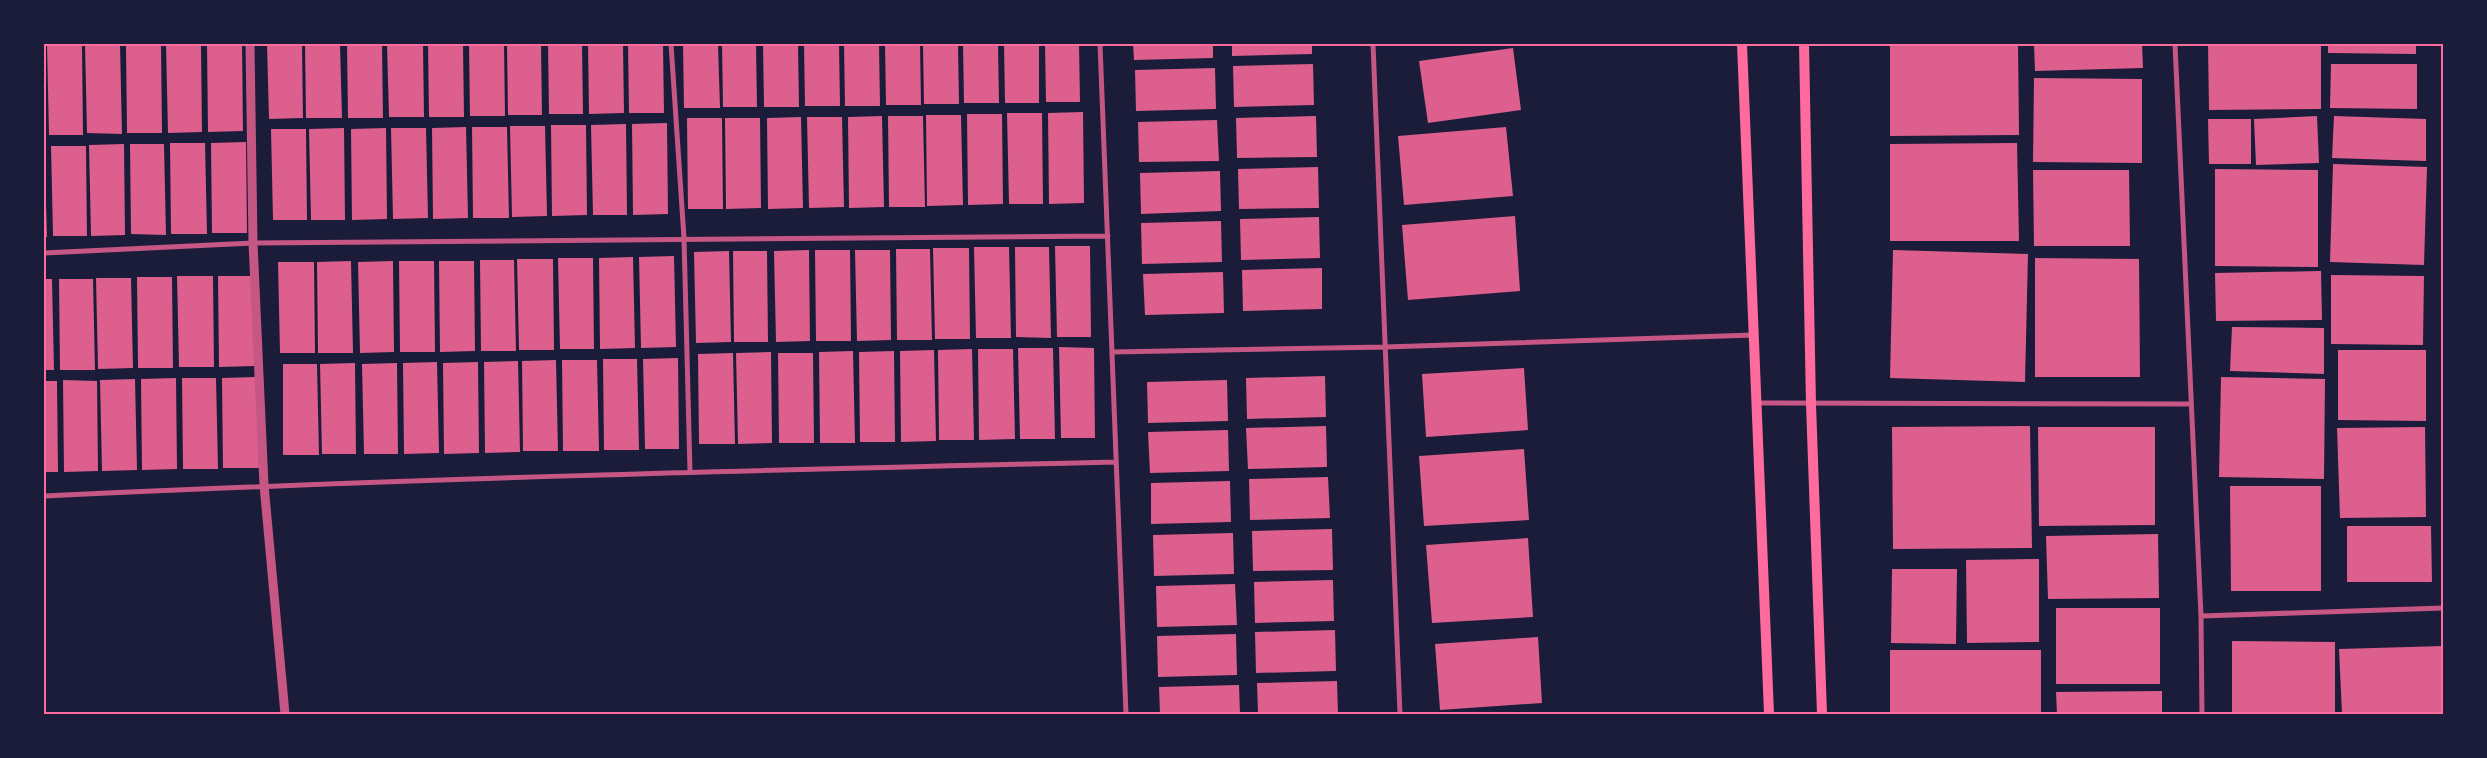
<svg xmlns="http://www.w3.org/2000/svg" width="2487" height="758" viewBox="0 0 2487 758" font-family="Quicksand,sans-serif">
<rect width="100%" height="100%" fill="#1b1b3a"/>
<path fill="#dd5f8e" d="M47,44H82L83,135H49Z
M85,44H120L122,134L87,133Z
M126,44H161L162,133H127Z
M166,44H201L202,132L168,133Z
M207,44H242L243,131L208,132Z
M267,44H302L303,118L269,119Z
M305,44H340L342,118H306Z
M347,44H382L383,118H348Z
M387,44H423L424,117H389Z
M428,44H463L464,117H429Z
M469,44H504L505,116H470Z
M507,44H541L542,115H508Z
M548,44H582L583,114H549Z
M588,44H623L624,113L589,114Z
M628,44H663L664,113H629Z
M683,44H718L720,108H684Z
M722,44H756L757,107H723Z
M763,44H798L799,107H764Z
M804,44H839L840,106H805Z
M844,44H879L880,106H845Z
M885,44H920L921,105H886Z
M923,44H958L959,104H924Z
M963,44H998L999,103H964Z
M1004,44H1039V103H1005Z
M1045,44H1079L1080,102H1046Z
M1133,44H1213V58L1134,60Z
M1232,44H1312V54L1232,56Z
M1890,44H2018L2019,135L1890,136Z
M2034,44H2142L2143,68L2035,71Z
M2208,44H2321V109L2209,110Z
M2328,44H2416V54L2328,53Z
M1513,48L1521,110L1428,123L1419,61Z
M1313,64L1314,105L1234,107L1233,66Z
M2331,64H2417V109L2330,108Z
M1215,68L1216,109L1136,111L1135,70Z
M2034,78L2142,79V163L2033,162Z
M1083,112L1084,203L1049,204L1048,113Z
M1007,113H1042L1043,204H1009Z
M967,114H1002L1003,204L968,205Z
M926,115H961L963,205L927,206Z
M882,116L884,207L849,208L848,117Z
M888,116H923L925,207H889Z
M1316,116L1317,157L1237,158L1236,118Z
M2317,116L2319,163L2256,165L2254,119Z
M2334,116L2426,119V161L2332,158Z
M801,117L803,208L768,209L767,118Z
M807,117H842L844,207L809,208Z
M687,118H722L723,209H688Z
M725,118H760L761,208L726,209Z
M2208,119H2251V164H2209Z
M1217,120L1219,161L1139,162L1138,122Z
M667,123L668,214L633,215L632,124Z
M626,124L627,215H593L591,125Z
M551,125H586L587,215L552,216Z
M510,126H545L547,216L512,217Z
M466,127L468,218L433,219L432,128Z
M472,127H507L509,218H473Z
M1506,127L1513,196L1404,205L1398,136Z
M344,128L345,220H311L309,129Z
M386,128L387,219L352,220L351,129Z
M391,128H426L428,218L393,219Z
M271,129H306L307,220H273Z
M246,142L247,233H212L211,143Z
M170,143H205L207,234H171Z
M2017,143L2019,241H1890V144Z
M124,144L125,235L91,236L89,145Z
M130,144H164L166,235L131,234Z
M51,146H86L87,236H53Z
M2333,164L2427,167L2424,265L2330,262Z
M1318,167L1319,208L1239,209L1238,169Z
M44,169H45L47,237H44Z
M2215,169L2318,170V267L2215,266Z
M2033,170H2129L2130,246H2034Z
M1220,171L1221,211L1141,214L1140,173Z
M1515,216L1520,291L1408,300L1402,225Z
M1319,217L1320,258L1241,260L1240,219Z
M1221,221L1222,262L1142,264L1141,223Z
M1055,246H1090L1091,337H1057Z
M974,247H1009L1011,338H976Z
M1015,247H1049L1051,338L1016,337Z
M933,248H969L970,339H935Z
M896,249H930L932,340H897Z
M809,250L810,341L776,342L774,251Z
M815,250H850L851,341H816Z
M855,250H890L891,340L857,341Z
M1893,250L2028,254L2025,382L1890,378Z
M729,251L731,342L696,343L694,252Z
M733,251H767L768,342H734Z
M674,256L676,347L641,348L639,257Z
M633,257L635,348L600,349L599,258Z
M558,258H593L594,349H560Z
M2035,258L2139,259L2140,377H2035Z
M517,259H553L554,350H519Z
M480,260H514L516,351H481Z
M351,261L353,353H318L317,262Z
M393,261L394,352L360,353L358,262Z
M399,261H434L435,352H400Z
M439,261H474L475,351L440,352Z
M278,262H314L315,353H280Z
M1322,268V309L1243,311L1242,270Z
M2321,271L2322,320L2216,321L2215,273Z
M1223,272L1224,313L1145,315L1143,274Z
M2331,275L2424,276L2423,345L2331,344Z
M177,276H213L214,367H179Z
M218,276H253L255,366L219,367Z
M137,277H172L173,368H138Z
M96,278H131L133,368L98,369Z
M44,279H52L54,370H44Z
M59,279H93L95,370H60Z
M2232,327L2324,328V374L2230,371Z
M1059,347L1094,348L1095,438H1061Z
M1018,348H1053L1055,439H1020Z
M972,349L974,440H939L938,350Z
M978,349H1013L1015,439L979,440Z
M934,350L936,441L901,442L900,351Z
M2338,350H2426V421L2338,420Z
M853,351L855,443H820L819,352Z
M894,351L895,442H860L859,352Z
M771,352L772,443L738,444L736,353Z
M733,353L735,444H699L698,354Z
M778,353H813L814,443H779Z
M678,358L679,449H645L643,359Z
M603,359H637L639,450H604Z
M556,360L558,451H523L522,361Z
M562,360H597L599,451H563Z
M518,361L520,452L485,453L484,362Z
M437,362L439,453L404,454L403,363Z
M478,362L479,453L444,454L443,363Z
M355,363L356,454H322L320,364Z
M397,363L398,454H364L362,364Z
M283,364H317L319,455H283Z
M1524,368L1528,430L1426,437L1422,374Z
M1325,376L1326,417L1247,419L1246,378Z
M257,377L259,468H223L222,378Z
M2221,377L2325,379L2324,479L2219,477Z
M176,378L177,469L142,470L141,379Z
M182,378H216L218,469H183Z
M135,379L137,470L102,471L100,380Z
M63,380L97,381L98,471L64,472Z
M1227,380L1228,421L1148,423L1147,382Z
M44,381H57L58,472H44Z
M1326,426L1327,467L1248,469L1246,428Z
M2030,426L2032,548L1893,549L1892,427Z
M2038,427H2155V525L2039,526Z
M2425,427L2426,517L2340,518L2337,428Z
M1228,430L1229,471L1150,473L1148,432Z
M1524,449L1529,520L1424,526L1419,456Z
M1328,477L1330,518L1250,520L1249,479Z
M1230,481L1231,522L1151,524V483Z
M2230,486H2321V591H2231Z
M2347,526H2431L2432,582H2347Z
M1332,529L1333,570L1253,571L1252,531Z
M1233,533L1234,574L1154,576L1153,535Z
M2158,534L2159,598L2048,599L2046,536Z
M1528,538L1533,617L1432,623L1426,545Z
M2039,559V642L1967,643L1966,560Z
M1892,569H1957L1956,644L1891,643Z
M1333,580L1334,621L1255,623L1254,582Z
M1235,584L1237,625L1157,627L1156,586Z
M2056,608H2160V684H2056Z
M1335,630L1336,671L1256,673L1255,632Z
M1236,634L1237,675L1158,677L1157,636Z
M1538,637L1542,703L1440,710L1435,644Z
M2232,641L2335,642V714H2232Z
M2443,646V714H2342L2339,649Z
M1890,650H2041V714H1890Z
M1337,681L1338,714H1258L1257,683Z
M1239,685L1240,714H1160L1159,687Z
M2162,691V714H2057L2056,692Z"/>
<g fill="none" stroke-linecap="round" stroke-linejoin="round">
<path stroke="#c65784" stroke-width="5" d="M671,44L684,238L690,471
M1100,44L1126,714
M1373,44L1400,714
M2175,44L2201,616L2202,714
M44,253L253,243L1108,236
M1112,352L1385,347L1754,335
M1757,403L2191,404
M44,496C401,479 759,470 1116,462
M2201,616L2443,608"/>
<path stroke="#c65784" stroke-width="9" d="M250,44L253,243L264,485L285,714"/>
<path stroke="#ff6b9d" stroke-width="10" d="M1742,44L1769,714
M1804,44L1811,404L1822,714"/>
</g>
<rect width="2487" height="758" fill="none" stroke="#1b1b3a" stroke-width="90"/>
<rect x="45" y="45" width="2397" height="668" fill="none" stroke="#ff6b9d" stroke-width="2"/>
</svg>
